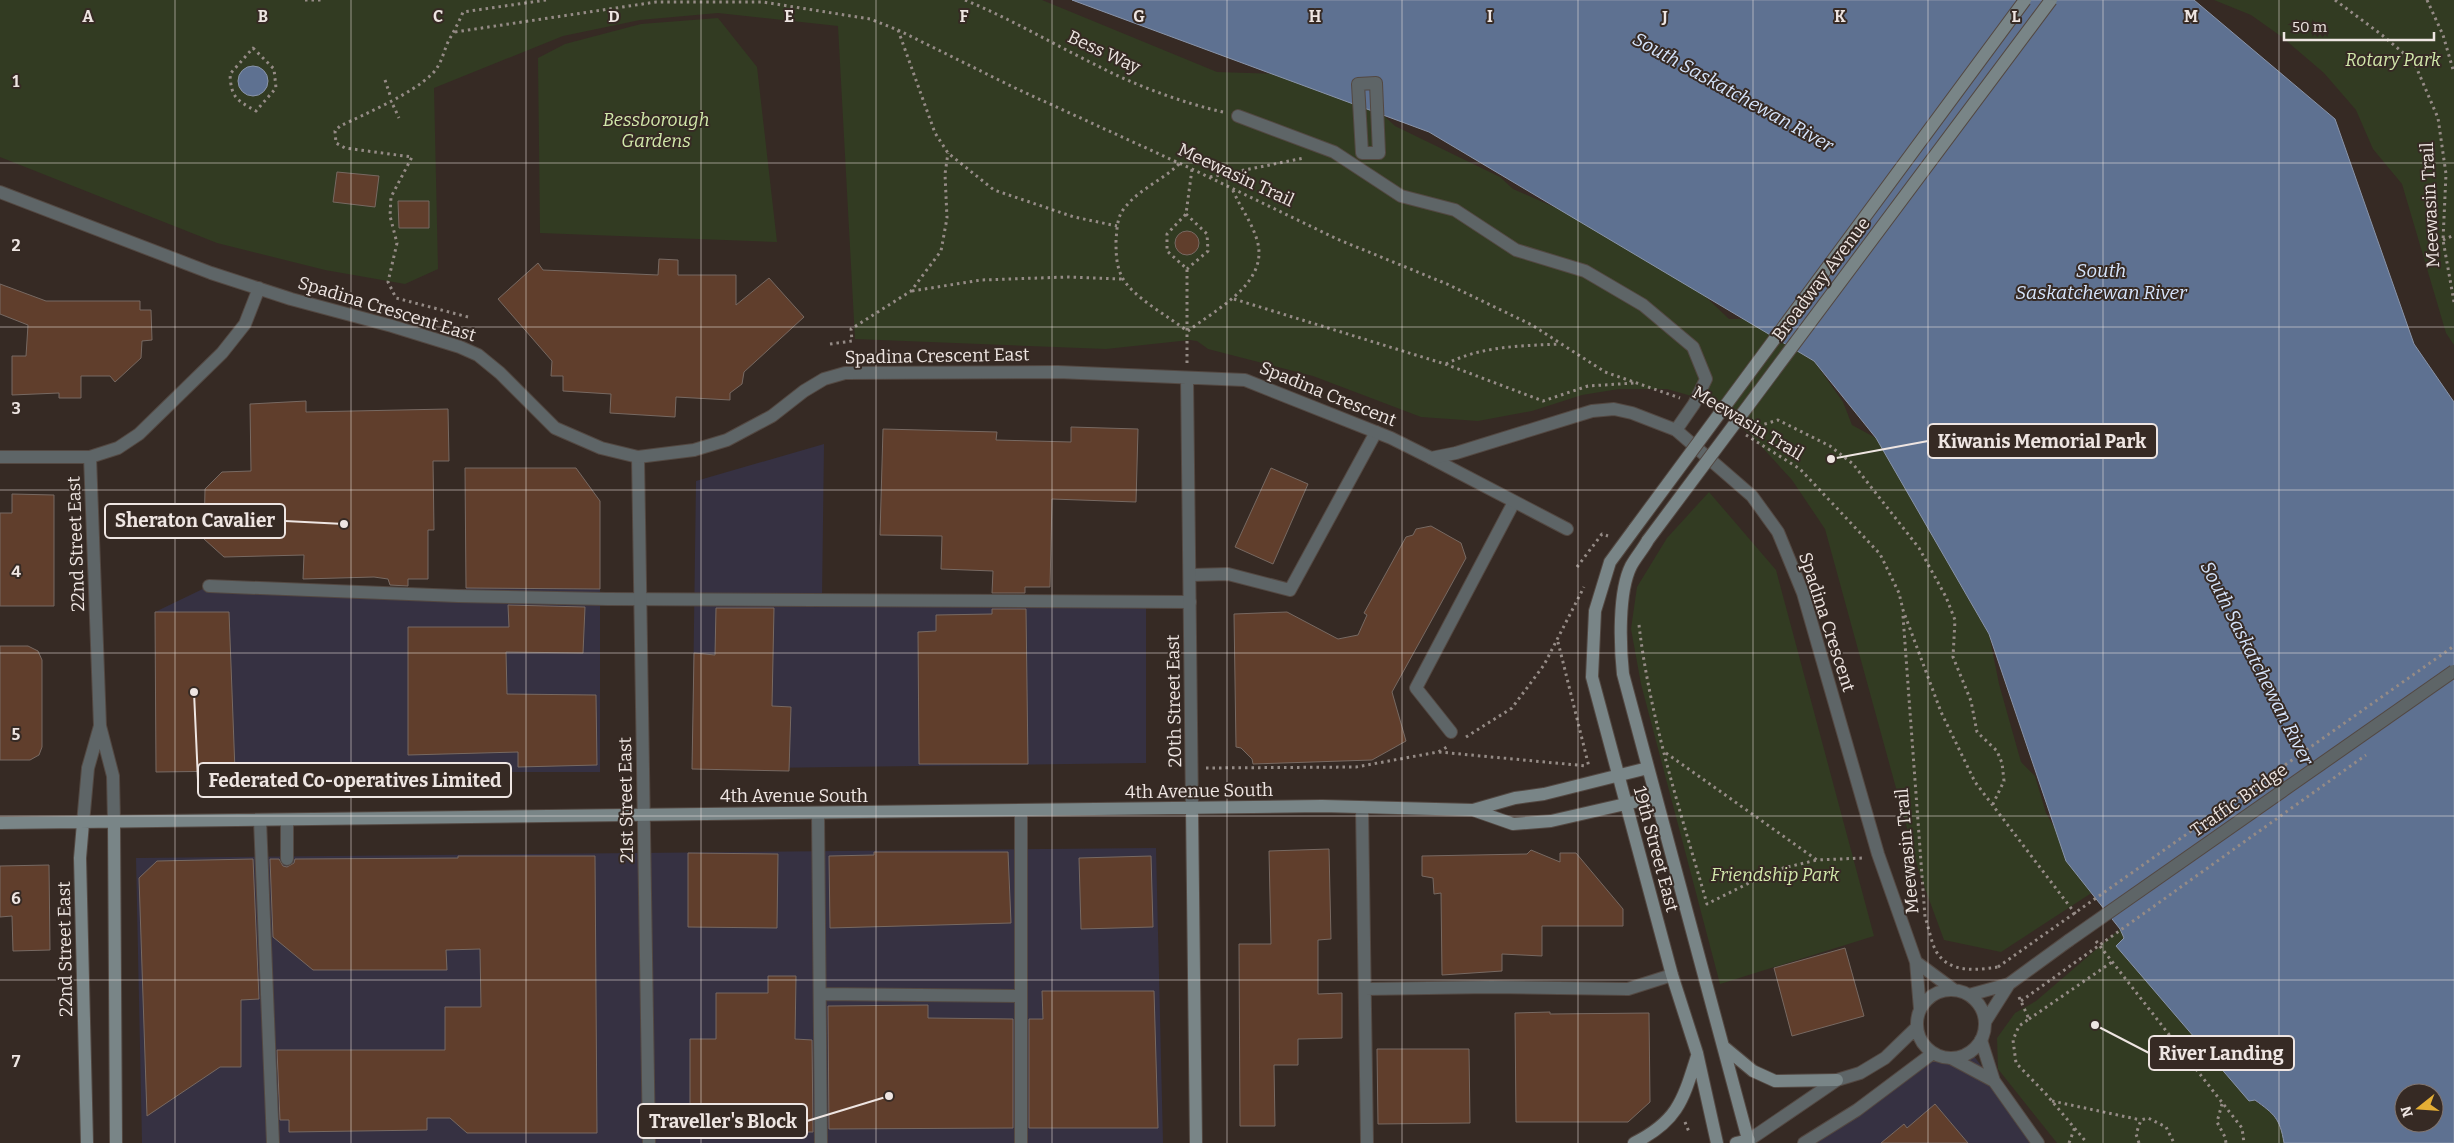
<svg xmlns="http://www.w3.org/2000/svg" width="2454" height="1143" viewBox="0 0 2454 1143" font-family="Bitter,serif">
<rect width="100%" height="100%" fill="#362a24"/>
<path fill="#363142" d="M824,444L822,600L1146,608V763L692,769L696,481Z
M465,468H576L600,501V772H156L155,612L209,586L466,589Z
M1156,848L1163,1143H142L136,858Z
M1971,1052L2038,1143H1804L1933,1053L1948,1058H1957Z"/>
<path fill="#323b22" d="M0,0H1042L1217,72L1283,74L1380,112L1395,126L1500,177L1513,189L1611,232L1689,281L1729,319H1748L1814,361L1843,402L1852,425L1876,438L1943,550L1989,634L1999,684L2021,762L2035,776L2046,813L2062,841L2066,861L2093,892L2001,952L1944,940L1919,872L1825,529L1792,480L1750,434L1695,397L1667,389H1619L1582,395L1532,411L1478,421L1421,417L1313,376L1208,349L1197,341L1190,340L1106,349L855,339L838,26L718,13L640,20L563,36L434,88L438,269L405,284L325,270L217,243L0,157Z
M2214,0H2454V345L2446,333L2402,184L2373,149L2356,110L2324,73L2282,37L2251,15Z
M718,18L757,67L777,242L540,233L538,58L565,44L641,24Z
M1709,492L1776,570L1874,936L1720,984L1641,684L1631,629L1637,587L1667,538Z
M2120,929L2124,938L2116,946L2254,1100C2274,1114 2280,1118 2284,1143H2057L1998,1069L1997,1038L2015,1013L2036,1001Z"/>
<path fill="#5e7191" stroke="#8994a9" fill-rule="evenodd" d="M1072,0H2194L2335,119L2414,344L2454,402V1143H2284C2280,1118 2274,1114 2255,1100L2249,1101L2116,946L2124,938L2120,929L2066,861L1989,634L1876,438L1814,361L1429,132ZM2404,1093H2434V1123H2404Z
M238 81a15 15 0 1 1 30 0a15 15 0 1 1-30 0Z"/>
<path fill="#603e2c" stroke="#776962" d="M337,172L379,176L375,207L333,202Z
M398,201H429V228H399Z
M1175 243a12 12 0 1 1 24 0a12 12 0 1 1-24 0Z
M659,259L678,260V275H736V305L769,278L804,317L744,372L742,384L730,393V400L676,397L675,417L610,413L611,394L563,391V376H551L552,361L498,299L538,263L543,270L658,275Z
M0,284L46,301H140V310H151L152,340L142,341L141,358L115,382L110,376H81V398H59V393L12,395V356H26L28,325L0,314Z
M306,401V412L448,409L449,461H433L434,530H428V579H408V586L390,585L388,579L374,577L303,579L304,555L224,557L204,539L205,489L222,472L251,471L250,404Z
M1071,427L1138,429L1136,502L1052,499L1050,587H1025V593H992L993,571L941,569L942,536L880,535L883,429L997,432L996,440L1071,442Z
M465,468H576L600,501V589L466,588Z
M1271,468L1308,484L1273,564L1235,547Z
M12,494L54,495V606H0V513H12Z
M1431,526L1461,543L1466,558L1392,692L1406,741L1372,760L1253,764L1252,759L1241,748L1236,747L1234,614L1287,612L1338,639L1358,635L1367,615L1364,613L1406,537L1413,535L1416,529Z
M508,605L585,607L583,653L506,652L507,694L596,695L597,765L518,767V752L408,755V627H509Z
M716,608H774L772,706L791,707L789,771L692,769L694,653L715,655Z
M992,609H1026L1028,764H919L918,632L936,631V615L992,614Z
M155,612H229L235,771L156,772Z
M0,646H28L38,651L42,660V747L39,755L30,760H0Z
M1329,849L1331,939L1318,940V994L1342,993V1038L1298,1039V1065H1274L1275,1126H1240L1239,944H1271L1269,851Z
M1531,850L1560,862V853H1576L1623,909V926H1542V956L1502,954V971L1442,975L1441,893L1434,894L1433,878L1422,876V856L1527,854Z
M874,852H1008L1011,923L830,928L829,856L874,855Z
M688,853L778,854L777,928L688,927Z
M458,856H595L597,1133H467L450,1118H427V1130L289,1132V1120H280L277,1050H445V1007H481L480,949L446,950L447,970H313L273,937L270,859H279L283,866L287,867L294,863L295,859L458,858Z
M1151,856L1153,927L1081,929L1079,858Z
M253,859L259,999L241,1000V1067H220L147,1116L139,878L157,861Z
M49,865L50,950L13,951L12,916L0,917V866Z
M1845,948L1864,1016L1792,1036L1774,968Z
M768,976H796L795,1039L812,1040L813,1132H690V1039H716V993H768Z
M1042,991H1154L1158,1128H1029V1019H1043Z
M928,1005V1018L1013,1019V1128L829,1129L828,1006Z
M1550,1012V1014L1649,1013L1650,1102L1628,1122H1516L1515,1013Z
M1377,1049H1469L1470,1123L1378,1124Z
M1935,1104L1968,1143H1881L1904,1124L1907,1128Z"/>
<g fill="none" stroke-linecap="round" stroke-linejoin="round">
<g stroke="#534842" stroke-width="14">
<path id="service" d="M1376,83L1379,153H1362L1358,84Z
M1238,116L1334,152L1401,196L1455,210L1516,250L1585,271L1643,305L1693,347L1706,379L1694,404L1676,430
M1191,575L1228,574L1290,590L1376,432
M209,586L458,596L607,599L1190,602
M1451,732L1416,688L1514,502
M1362,807L1367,1143
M1021,810V1143
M818,813L821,1143
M260,820L273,1143
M287,820V859
M1365,989L1491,987L1628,989L1672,975
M821,994L1020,996"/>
</g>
<g stroke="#534842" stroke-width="14">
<path id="minor" d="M638,457L649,1143
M1431,458L1567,529
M1981,1040L1994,1081L2038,1143
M1951,1058L1994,1081"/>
</g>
<g stroke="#534842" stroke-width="14">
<path id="tertiary" d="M0,192L211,273L291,299L392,326L460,347L478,355L500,373L555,428L601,448L638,457L694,450L727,440L772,416L804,391L824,379L845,373L1058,372L1245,380L1391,438L1431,458L1456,453L1592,411L1614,409L1632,413L1676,430L1752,496L1778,532L1803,593L1878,854L1916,962L1920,1009
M1187,378L1192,808
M0,457H90L118,448L139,434L222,353L245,324L259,288
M90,457L100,726L113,776L114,822
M83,823L88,768L100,726
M1916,962L1954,990
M1917 1024a34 34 0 1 1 68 0a34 34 0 1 1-68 0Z
M1969,995L2009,984L2068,941
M1985,1022L2009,984
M1749,1140L1837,1080L1860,1073L1885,1058L1917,1027
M1804,1143L1857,1110L1933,1053"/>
</g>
<g stroke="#534842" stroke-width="14">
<path id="secondary" d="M1635,528L1610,562L1595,611L1592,677L1672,975L1697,1053L1717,1143
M1648,540C1643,549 1636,557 1631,566C1618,592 1620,646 1623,674L1749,1143
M1192,808L1196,1143
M1473,810L1515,798L1544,794L1648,768
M114,822L116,1143
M0,823L1322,806L1473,810L1513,824L1551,821L1656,797
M83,823L80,858L87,1143
M1724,1047L1753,1071L1775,1081L1837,1080
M1634,1143C1678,1121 1683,1100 1697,1056
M1736,1143L1749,1140"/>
</g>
<path stroke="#958b86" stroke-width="3" stroke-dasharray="2.5 4" stroke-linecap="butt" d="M305,0H323
M965,0C1011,19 1053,44 1098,66C1134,85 1183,103 1223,112
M2335,0L2382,35L2414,62L2438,118L2446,174L2443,240L2454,302
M2427,0L2443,35L2454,73
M898,30L935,133L948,153L994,190L1074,217L1117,226
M455,32L656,2H763L870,19L898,30L1015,88L1192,169L1337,239L1447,284L1532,325L1605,372L1680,398
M253,48L274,69L276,88L256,111C236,100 231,97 230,74Z
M385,80L390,95
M393,105L399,118
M1179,164C1162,181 1138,189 1123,210C1117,218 1117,230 1116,240C1116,253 1116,265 1122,277C1132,297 1170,317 1187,331
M1210,177L1304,158
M1186,214L1207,234L1208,251L1187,269
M2443,240L2454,235
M912,291L981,280L1067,277L1122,279
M1234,299L1445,364L1543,401L1588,386L1634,383
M468,317L396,298L388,282L397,243L390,216L391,197L412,157L345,148L336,143L335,131L340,126C365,114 412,94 432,74C442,64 443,52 449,40C454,31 459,22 463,12L546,0
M1188,331C1216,309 1270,283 1257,240C1251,220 1239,206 1232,188
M830,344L852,341L851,329L911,291L941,251L947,218L945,174L948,153
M1187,363V269L1167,251V234L1186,214L1192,169
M1446,364C1481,346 1520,346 1559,344
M1752,428L1778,420L1830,446L1853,464L1919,548L1946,597L1955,620L1953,657L1971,701L1977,732L1997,751L2002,763L2004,781L1992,806
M1746,435L1800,469L1880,554L1899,593L1903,610L1941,712L1975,782L2077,916
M1577,567L1602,534L1608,536
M1903,616L1925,917C1929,928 1931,942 1936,951C1949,974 1977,970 1998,967L1999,970
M1639,625C1650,720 1681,813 1707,904L1775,870L1817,860
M1558,642L1589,767
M1466,737L1512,708L1544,665L1584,587
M1439,752L1587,766
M1666,753L1817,860L1863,858
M1206,768L1356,767L1438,752L1447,747
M2096,941L2242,1128L2244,1143
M2019,997L2029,1019L2019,1026L2013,1040L2016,1063L2046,1094L2087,1143
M2029,1019L2112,962
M2052,1101L2141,1120
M2222,1104L2217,1122L2225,1137L2226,1143
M1685,1122L1689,1132
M2069,1143L2075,1127
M2139,1143L2136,1134L2141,1120L2148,1118L2166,1127L2174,1143"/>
<use href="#service" stroke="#5e6567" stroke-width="12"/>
<use href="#minor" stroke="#5e6567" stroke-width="12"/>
<use href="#tertiary" stroke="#5e6567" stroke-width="12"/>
<use href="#secondary" stroke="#798587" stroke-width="12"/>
<g stroke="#534842" stroke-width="14" stroke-linecap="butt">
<path id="tertiary-bridge" d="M2068,941L2454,671"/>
</g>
<g stroke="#534842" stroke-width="14" stroke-linecap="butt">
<path id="secondary-bridge" d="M1635,528L2025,0
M1648,540L2051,0"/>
</g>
<path stroke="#958b86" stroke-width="3" stroke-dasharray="2.5 4" stroke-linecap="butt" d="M1998,967L2454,646
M2021,1001L2366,755"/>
<use href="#tertiary-bridge" stroke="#5e6567" stroke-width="12"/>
<use href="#secondary-bridge" stroke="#798587" stroke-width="12"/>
</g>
<path fill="none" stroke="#eee5e2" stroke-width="1" stroke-opacity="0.55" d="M175,0V1143M351,0V1143M526,0V1143M701,0V1143M876,0V1143M1052,0V1143M1227,0V1143M1402,0V1143M1578,0V1143M1753,0V1143M1928,0V1143M2103,0V1143M2279,0V1143M0,163H2454M0,327H2454M0,490H2454M0,653H2454M0,816H2454M0,980H2454"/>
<g text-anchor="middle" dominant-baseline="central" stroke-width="4" stroke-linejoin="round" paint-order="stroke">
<g font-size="18" fill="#eee5e2" stroke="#362a24">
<text transform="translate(1104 52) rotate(25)">Bess Way</text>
<text transform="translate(1236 175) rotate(25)">Meewasin Trail</text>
<text transform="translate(2430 205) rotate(-93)">Meewasin Trail</text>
<text transform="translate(1821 279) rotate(-53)">Broadway Avenue</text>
<text transform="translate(387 309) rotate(17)">Spadina Crescent East</text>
<text transform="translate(937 356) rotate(-1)">Spadina Crescent East</text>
<text transform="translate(1328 394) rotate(22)">Spadina Crescent</text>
<text transform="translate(1748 423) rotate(31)">Meewasin Trail</text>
<text transform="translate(76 544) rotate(-92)">22nd Street East</text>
<text transform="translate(1827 622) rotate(72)">Spadina Crescent</text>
<text transform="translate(1174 701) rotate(-91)">20th Street East</text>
<text transform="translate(1199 791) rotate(-1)">4th Avenue South</text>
<text x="794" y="796">4th Avenue South</text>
<text transform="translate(626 800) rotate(-91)">21st Street East</text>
<text transform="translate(2239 800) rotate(-35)">Traffic Bridge</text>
<text transform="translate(1656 849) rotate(75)">19th Street East</text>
<text transform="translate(1907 851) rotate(-95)">Meewasin Trail</text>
<text transform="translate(65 949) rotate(-91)">22nd Street East</text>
</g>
<g font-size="18" font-style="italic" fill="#d2e9ab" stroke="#362a24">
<text x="2393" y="60">Rotary Park</text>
<text x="656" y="120">Bessborough<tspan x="656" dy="21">Gardens</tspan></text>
<text x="1775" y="875">Friendship Park</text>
</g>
<g font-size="19" font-style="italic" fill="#d7e5fc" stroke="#362a24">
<text transform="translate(1733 92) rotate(29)">South Saskatchewan River</text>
<text x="2101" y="270">South<tspan x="2101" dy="22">Saskatchewan River</tspan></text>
<text transform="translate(2257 663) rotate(63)">South Saskatchewan River</text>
</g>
</g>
<g font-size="16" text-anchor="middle" font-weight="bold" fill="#eee5e2" stroke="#362a24" stroke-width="4" stroke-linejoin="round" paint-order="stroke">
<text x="88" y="22">A</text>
<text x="263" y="22">B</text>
<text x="438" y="22">C</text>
<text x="614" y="22">D</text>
<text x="789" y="22">E</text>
<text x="964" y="22">F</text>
<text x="1139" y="22">G</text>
<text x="1315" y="22">H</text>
<text x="1490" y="22">I</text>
<text x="1665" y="22">J</text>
<text x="1840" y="22">K</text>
<text x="2016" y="22">L</text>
<text x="2191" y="22">M</text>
<text x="16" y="87">1</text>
<text x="16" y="251">2</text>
<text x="16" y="414">3</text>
<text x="16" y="577">4</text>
<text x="16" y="740">5</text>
<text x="16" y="904">6</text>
<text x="16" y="1067">7</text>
</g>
<path fill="none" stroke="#eee5e2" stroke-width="2" d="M1831 459L1928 441M344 524L285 521M194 692L198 780M2095 1025L2149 1053M889 1096L807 1121"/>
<g fill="#eee5e2" stroke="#362a24" stroke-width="2">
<circle cx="1831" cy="459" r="5"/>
<circle cx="344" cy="524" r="5"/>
<circle cx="194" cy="692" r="5"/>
<circle cx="2095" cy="1025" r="5"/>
<circle cx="889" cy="1096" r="5"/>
</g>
<g fill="#362a24" stroke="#eee5e2" stroke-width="2">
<rect x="1928" y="424" width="229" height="34" rx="5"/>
<rect x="105" y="504" width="180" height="34" rx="5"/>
<rect x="198" y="763" width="313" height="34" rx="5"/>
<rect x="2149" y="1036" width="145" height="34" rx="5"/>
<rect x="638" y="1104" width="169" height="34" rx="5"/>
</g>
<g font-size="19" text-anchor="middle" font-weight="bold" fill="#eee5e2">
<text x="2042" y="448">Kiwanis Memorial Park</text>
<text x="195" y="527">Sheraton Cavalier</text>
<text x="355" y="787">Federated Co-operatives Limited</text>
<text x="2221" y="1060">River Landing</text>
<text x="723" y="1128">Traveller's Block</text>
</g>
<g transform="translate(2419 1108) rotate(253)"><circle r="24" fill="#362a24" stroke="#807570"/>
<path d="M0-4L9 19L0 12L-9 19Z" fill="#e4ae35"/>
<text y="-8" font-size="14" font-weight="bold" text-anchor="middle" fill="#eee5e2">N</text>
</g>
<path d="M2284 32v8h150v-8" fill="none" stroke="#eee5e2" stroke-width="2.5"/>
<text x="2292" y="32" font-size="15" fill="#eee5e2" stroke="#362a24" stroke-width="4" paint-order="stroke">50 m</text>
</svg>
